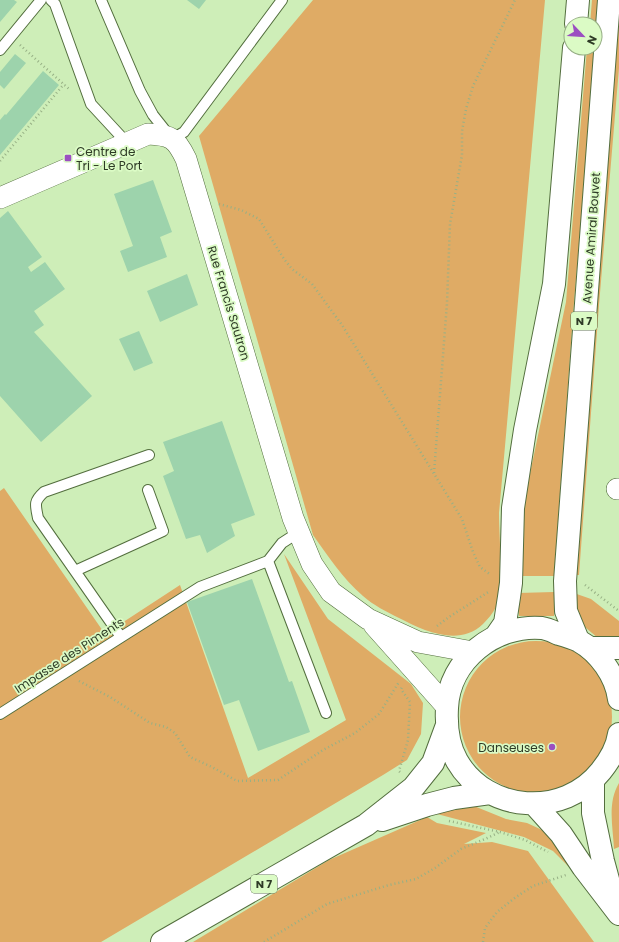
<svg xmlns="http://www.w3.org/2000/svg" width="619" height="942" viewBox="0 0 619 942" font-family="Poppins,sans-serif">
<rect width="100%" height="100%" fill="#ceeeb8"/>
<path fill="#dfab65" d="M313,0H545L499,513C499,539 504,584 496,607C493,613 488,619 483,624C459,647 424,631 399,618C387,612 373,605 363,596C343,579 328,556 313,535L199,136Z
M592,0H600L574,302L554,576H519L524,502L566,302L587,48H595V24H590Z
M619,0V68L599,305L579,575H569Z
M4,488L105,634L180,585L248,778L346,720L284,554L328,619L411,684L423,703L421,734L407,760L383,775L101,942H0V491Z
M554,592V616H519L518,593Z
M571,592L591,599L619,621V641L598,638L580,623Z
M460 717a76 76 0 1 1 152 0a76 76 0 1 1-152 0Z
M619,783V847L614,849C613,827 607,803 619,783Z
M469,804L506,819L527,823L540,829L552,837L571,865L569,867L553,851L524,837L437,814Z
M427,817L437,823L486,833L464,844L492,842L528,851L594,942H193L329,860Z"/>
<path fill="#9dd3ac" d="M0,0H14L17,2L0,22Z
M187,0H206L199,9Z
M15,54L26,63L4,89L0,85V72Z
M43,71L59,85L0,155V120L5,114L6,115Z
M153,180L172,232L160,237L167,257L128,272L120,251L133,246L114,194Z
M8,211L42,257L28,267L31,272L45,262L65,289L34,311L44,325L34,332L92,396L41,442L0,396V218Z
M187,274L198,305L160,322L147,291Z
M139,331L153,363L134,371L119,339Z
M222,421L255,515L231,524L235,536L207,553L200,535L186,539L163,476L174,471L163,442Z
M252,579L289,682L292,681L310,732L258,751L239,700L224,705L187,602Z"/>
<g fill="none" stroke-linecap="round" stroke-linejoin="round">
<g stroke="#536e3e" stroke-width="12">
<path id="service" d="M51,0L55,4L91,104L127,143
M101,0L140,91L153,115L172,139L184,132L282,0
M0,50L41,0
M268,561L326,713
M75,571L163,531L148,490
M121,637L38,518C35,504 34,501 44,492L149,455
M0,714L200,587L268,561L282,543L299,532"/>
</g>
<g stroke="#536e3e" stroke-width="22">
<path id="minor" d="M0,198L148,134C171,135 176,138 186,159L293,518L312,564L331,592L368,619L418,642L473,652
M617,489H619
M374,625L447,707"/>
</g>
<g stroke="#536e3e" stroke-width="24">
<path id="secondary" d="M590,648H619"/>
</g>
<g stroke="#536e3e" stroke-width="24">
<path id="primary" d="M576,24L578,0
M496,636L505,623L509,597L511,583L513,508L525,430L554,284L574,48
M578,640L566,611L565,581L609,0
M619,699C616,676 599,652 579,641C573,638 566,636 559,634C554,632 548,629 542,628C495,624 449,660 447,708C446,726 448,745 457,761C487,813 564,818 601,771C609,761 617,748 619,734
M593,780V813L603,861L613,898
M534,804L561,834L583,867L619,914
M382,820L427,805L454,798L490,793
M162,942L366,825L413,788L433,763L447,725"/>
</g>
<path stroke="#97b085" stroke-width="2.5" stroke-dasharray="1 3" stroke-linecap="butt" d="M20,45L69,89
M0,161L64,84
M219,204L241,210L259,219L284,259L292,269L312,284L342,325L462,519L473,552L480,567L491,575
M434,473L447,303L450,224L462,155V131L466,109L473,86L515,0
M585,585L619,611
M437,626L449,617L490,591
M79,681L110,697L150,723L166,727L175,733L190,757L212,767L237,781L278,780L323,750L355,733L379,714L399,682
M400,772L399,771L408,740L410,702L401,689L403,685
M449,821L500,832L525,840L548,852
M264,942L327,904L389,885L416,879L435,868L461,849L485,839L500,832
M483,942L485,928L497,912L516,897L533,886L566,875"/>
<use href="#service" stroke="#fff" stroke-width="10"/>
<use href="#minor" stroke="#fff" stroke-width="21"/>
<use href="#secondary" stroke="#fff" stroke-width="22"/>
<use href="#primary" stroke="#fff" stroke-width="22"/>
</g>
<g fill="#9b4fc1" stroke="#dbfbc5" stroke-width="1.5">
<rect x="64" y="154" width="8" height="8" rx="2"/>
<circle cx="552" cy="747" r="4"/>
</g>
<g text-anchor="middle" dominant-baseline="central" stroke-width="3.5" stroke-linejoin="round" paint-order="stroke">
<g fill="#dbfbc5" stroke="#627556" stroke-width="1">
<rect x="571" y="312" width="26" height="18" rx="3"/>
<rect x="251" y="875" width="26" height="18" rx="3"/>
</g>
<g font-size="11" font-weight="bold" fill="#2e3b26">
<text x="584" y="321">N 7</text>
<text x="264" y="884">N 7</text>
</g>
<g font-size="12" fill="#2e3b26" stroke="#dbfbc5" text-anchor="start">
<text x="76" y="151">Centre de<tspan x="76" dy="14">Tri - Le Port</tspan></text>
<text x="544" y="747" text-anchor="end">Danseuses</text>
</g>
<g font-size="12" fill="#2e3b26" stroke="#dbfbc5">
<text transform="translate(591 238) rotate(-86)">Avenue Amiral Bouvet</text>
<text transform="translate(229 303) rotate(73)">Rue Francis Sautron</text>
<text transform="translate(69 655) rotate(-33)">Impasse des Piments</text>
</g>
</g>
<g transform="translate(583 36) rotate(115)"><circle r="19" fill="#dbfbc5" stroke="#96ae85"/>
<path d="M0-3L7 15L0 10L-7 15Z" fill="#9b4fc1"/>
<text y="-6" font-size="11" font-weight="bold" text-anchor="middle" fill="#2e3b26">N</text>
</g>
</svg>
